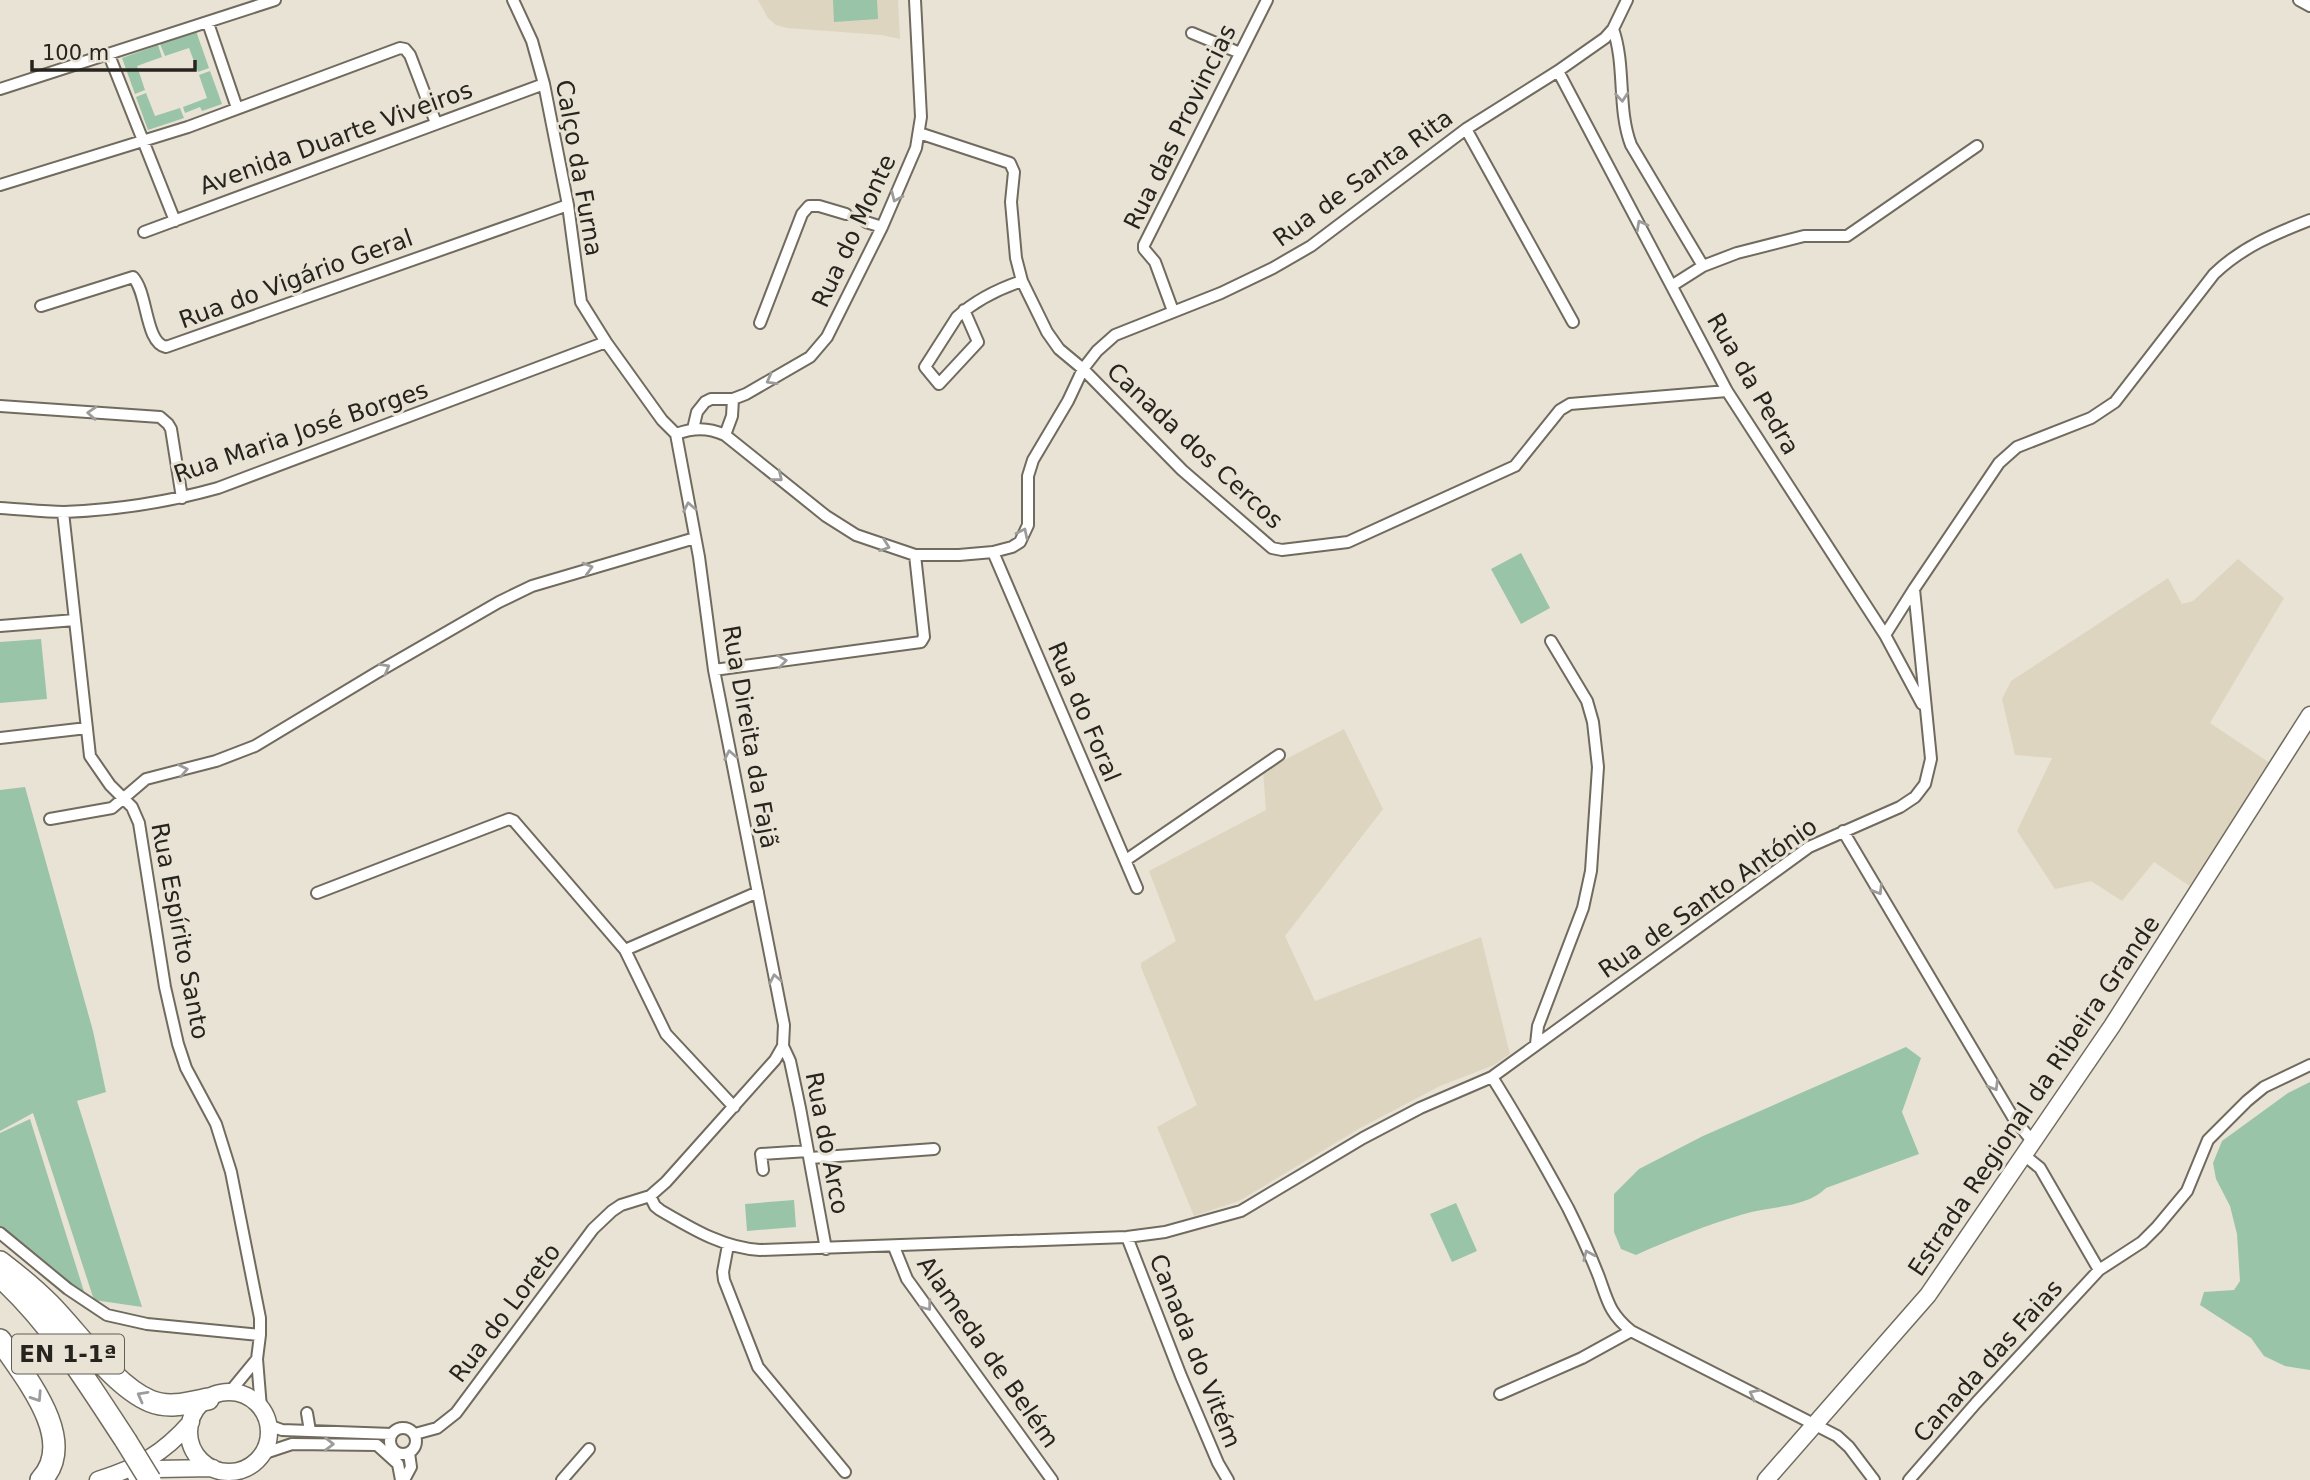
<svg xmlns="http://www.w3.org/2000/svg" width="2310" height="1480" viewBox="0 0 2310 1480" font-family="'DejaVu Sans',sans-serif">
<rect width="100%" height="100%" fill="#e8e3d4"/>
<path fill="#ded5c1" d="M758,0H898L900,39L882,35L787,28L776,25L768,18Z
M2238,559L2284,598L2210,723L2270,763L2194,889L2154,862L2122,901L2091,881L2055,889L2017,831L2052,758L2015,755L2002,699L2011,681L2168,578L2182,604L2193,601Z
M1344,729L1383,809L1285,936L1315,1001L1481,937L1510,1054L1494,1065L1440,1086L1362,1127L1239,1201L1194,1216L1157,1127L1197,1105L1141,967V963L1176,941L1149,871L1266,810L1263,771Z"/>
<path fill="#9ac4a7" d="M833,0H877L878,19L834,22Z
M196,31L209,68L198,72L189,48L165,56L160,44Z
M158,45L162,57L137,66L145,90L135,94L122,58Z
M210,71L222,104L202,111L200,107L185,113L183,107L207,98L199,75Z
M146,93L155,116L180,108L184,118L148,130L136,97Z
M1521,553L1550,608L1521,624L1491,569Z
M41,639L47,699L0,703V642Z
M25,787L93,1031L106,1092L77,1101L142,1307L94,1300L33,1113L0,1131V790Z
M1906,1047L1921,1058L1902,1112L1919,1154L1826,1188C1806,1208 1771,1206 1744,1214C1707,1225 1671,1239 1636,1255L1621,1249L1614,1232V1194L1639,1169L1703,1136Z
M2310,1082V1370L2285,1366L2264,1356L2251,1338L2200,1305L2204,1292L2234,1290L2240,1281L2237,1234L2230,1206L2216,1179L2213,1163L2222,1141L2288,1093Z
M30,1119L86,1298L0,1228V1133Z
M794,1200L796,1227L747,1231L745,1204Z
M1456,1203L1477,1251L1452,1262L1430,1214Z"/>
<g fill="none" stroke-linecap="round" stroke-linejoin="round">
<path stroke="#c1bdb0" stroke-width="10" stroke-dasharray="10 5" stroke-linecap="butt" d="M846,214L866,222"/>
<g stroke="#706b5e" stroke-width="14">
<path id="street" d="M513,0L532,41L544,84L568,205L581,302L606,342L662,420L676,434
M2299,0L2310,6
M208,23L237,108
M1613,29C1626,66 1617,108 1631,145L1703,266
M1192,33L1240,53
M109,55L175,221
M1558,71L1727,391L1885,635L1922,704
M0,89L275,0
M1466,129L1573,322
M919,133L1010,163L1014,172L1011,202L1016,258L1022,281L1047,332L1059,349L1083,369L1182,470L1272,548L1282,550L1348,542L1515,466L1560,410L1570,404L1727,391
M0,185L188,127L400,48L405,49L410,55L436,123
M866,222L882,227
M144,232L544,84
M1673,285L1703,266L1737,253L1804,236H1847L1977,146
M41,306L133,277C148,293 145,343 166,347L568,205
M964,310L978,342L939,384L925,367L957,317C976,300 998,289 1022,281
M1173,311L1155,262L1144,249V245L1267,0
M760,323L802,214L809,206H819L846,214
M0,406L160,417L168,424L171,429L182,498
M693,429L697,412L705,402L711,399H733L746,394L810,357L827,337L882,227L916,148L921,117L915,0
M676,434C693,428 707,427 725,435L826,516L856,535L915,555H959L993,552L1012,547L1020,542L1028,525V476L1033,460L1068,401L1083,369L1097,351L1115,335L1221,293L1273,268L1311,246L1466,129L1558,71L1605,38L1613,29L1627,0
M725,435L732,416L733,399
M0,508C21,509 43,512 64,512C117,510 168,502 218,488L606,342
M63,512L90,756L110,785L132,807L139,823L165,987L178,1044L186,1068L216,1124L231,1172L260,1318V1335L257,1359L261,1408
M993,552L1137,888
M1914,589L1999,463L2017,447L2091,418L2115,402L2214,274C2242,247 2274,234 2310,220
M0,626L75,620
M714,670L921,642L924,637L915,555
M0,738L87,728
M50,819L112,808L146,779L216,761L255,746L376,673L499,602L532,586L695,538
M1843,831L2014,1119L2033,1142
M1126,860L1279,755
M317,893L509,819L514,821L625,950L758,892
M625,950L666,1034L734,1107
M1536,1044L1538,1026L1583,908L1591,871L1598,767L1593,722L1587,701L1551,641
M783,1046L790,1061L800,1108L826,1249
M1492,1077C1519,1120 1544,1164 1568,1208C1579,1230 1590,1254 1599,1277C1608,1302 1610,1314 1631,1331L1837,1436L1849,1447L1874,1480
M2024,1155L2040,1168L2099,1270
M810,1158L934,1149
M763,1170L761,1154L808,1151
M650,1196L655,1206L660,1210C691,1228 723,1248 760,1250L1127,1237L1165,1232L1241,1211L1363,1138L1420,1108L1492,1077L1809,847L1900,807L1915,797L1925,784L1931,759L1914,589L1885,635
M0,1233L68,1289L107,1315L147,1324L260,1335
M1127,1237L1181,1376L1218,1463L1228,1480
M728,1245L723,1272L724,1280L758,1367L845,1472
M894,1247L907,1279L1052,1480
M229,1393L257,1359
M1500,1394L1582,1358L1631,1331
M307,1413L310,1431
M268,1425L282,1430L392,1434
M390 1441a13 13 0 1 1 26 0a13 13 0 1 1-26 0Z
M415,1434L437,1428L456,1413L593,1229L612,1211L621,1205L650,1196L666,1182L775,1060L783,1046L784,1025L714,670L699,557L676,434
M262,1454L292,1444L377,1445L398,1464L401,1480
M404,1480L411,1467L409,1453
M562,1480L589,1449
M1909,1480L1976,1403L2099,1270L2142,1242L2157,1227L2187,1191L2208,1140L2247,1101L2264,1087L2310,1065"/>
</g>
<g stroke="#706b5e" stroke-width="19">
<path id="secondary" d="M189 1432a40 40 0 1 1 80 0a40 40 0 1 1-80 0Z
M136,1476L157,1469L213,1468
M98,1480C139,1467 163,1454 191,1422
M1766,1480L1928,1295L2112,1026L2310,715"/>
</g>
<g stroke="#706b5e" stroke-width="24">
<path id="highway" d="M0,1262C17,1275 34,1289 49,1304C77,1332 114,1386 150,1401C169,1409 189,1403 208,1399
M5,1281C54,1327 89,1385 126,1441
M0,1340C24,1376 79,1440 41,1480"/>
</g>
<use href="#street" stroke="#fff" stroke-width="10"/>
<use href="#secondary" stroke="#fff" stroke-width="16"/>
<use href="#highway" stroke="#fff" stroke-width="21"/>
<g stroke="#706b5e" stroke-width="24" stroke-linecap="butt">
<path id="highway-bridge" d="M126,1441L150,1480"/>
</g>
<use href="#highway-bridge" stroke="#fff" stroke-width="21"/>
</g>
<defs><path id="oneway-chevron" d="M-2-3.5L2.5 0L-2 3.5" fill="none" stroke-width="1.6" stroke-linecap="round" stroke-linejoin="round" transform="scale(1.75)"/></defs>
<g stroke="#9e9c9a">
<use href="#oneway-chevron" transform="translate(1622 97) rotate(85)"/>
<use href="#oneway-chevron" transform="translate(896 197) rotate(114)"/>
<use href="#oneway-chevron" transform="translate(1641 225) rotate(-118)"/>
<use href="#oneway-chevron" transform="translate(771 380) rotate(151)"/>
<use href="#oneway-chevron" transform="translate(92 413) rotate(-176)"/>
<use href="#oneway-chevron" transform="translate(778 477) rotate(39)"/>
<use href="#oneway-chevron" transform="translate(689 507) rotate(-101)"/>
<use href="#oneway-chevron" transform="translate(1023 533) rotate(-64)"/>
<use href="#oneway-chevron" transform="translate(885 546) rotate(20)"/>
<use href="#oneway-chevron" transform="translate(588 568) rotate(-16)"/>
<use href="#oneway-chevron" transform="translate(782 661) rotate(-8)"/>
<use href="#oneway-chevron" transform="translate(385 668) rotate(-29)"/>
<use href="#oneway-chevron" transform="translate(730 755) rotate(-101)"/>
<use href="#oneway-chevron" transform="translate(183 770) rotate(-12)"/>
<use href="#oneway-chevron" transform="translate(1878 890) rotate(59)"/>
<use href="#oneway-chevron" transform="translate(775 979) rotate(-101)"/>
<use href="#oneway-chevron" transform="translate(1994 1086) rotate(59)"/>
<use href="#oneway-chevron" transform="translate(1588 1255) rotate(-114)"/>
<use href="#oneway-chevron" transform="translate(927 1306) rotate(53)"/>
<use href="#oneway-chevron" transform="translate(1754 1394) rotate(-153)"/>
<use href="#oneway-chevron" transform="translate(142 1396) rotate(-151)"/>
<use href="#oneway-chevron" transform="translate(37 1397) rotate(57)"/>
<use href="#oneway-chevron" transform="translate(329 1444) rotate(1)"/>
</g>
<g text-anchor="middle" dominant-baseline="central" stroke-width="6" stroke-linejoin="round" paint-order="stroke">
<rect fill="#e8e3d4" stroke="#615d55" stroke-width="2" x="12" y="1334.5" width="112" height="39" rx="5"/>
<g font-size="23" font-weight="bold" fill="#27241f">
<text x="68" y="1354">EN 1-1ª</text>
</g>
<g font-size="24" fill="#27241f" stroke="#e8e3d4">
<text transform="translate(1180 127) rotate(-64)">Rua das Provincias</text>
<text transform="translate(336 138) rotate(-20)">Avenida Duarte Viveiros</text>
<text transform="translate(579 168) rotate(80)">Calço da Furna</text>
<text transform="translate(1363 178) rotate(-36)">Rua de Santa Rita</text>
<text transform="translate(854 231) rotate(-65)">Rua do Monte</text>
<text transform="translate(296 279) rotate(-20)">Rua do Vigário Geral</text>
<text transform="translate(1753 384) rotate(60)">Rua da Pedra</text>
<text transform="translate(301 432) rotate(-19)">Rua Maria José Borges</text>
<text transform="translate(1195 446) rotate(43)">Canada dos Cercos</text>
<text transform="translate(1084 712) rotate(67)">Rua do Foral</text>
<text transform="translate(750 737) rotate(80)">Rua Direita da Fajã</text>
<text transform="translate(1708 898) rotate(-35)">Rua de Santo António</text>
<text transform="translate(180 931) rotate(79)">Rua Espírito Santo</text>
<text transform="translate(2034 1096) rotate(-56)">Estrada Regional da Ribeira Grande</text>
<text transform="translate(827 1143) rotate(79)">Rua do Arco</text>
<text transform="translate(505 1313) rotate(-53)">Rua do Loreto</text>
<text transform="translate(1195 1351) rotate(68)">Canada do Vitém</text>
<text transform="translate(988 1352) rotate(55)">Alameda de Belém</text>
<text transform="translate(1988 1361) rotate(-48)">Canada das Faias</text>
</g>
</g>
<path d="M32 60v10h163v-10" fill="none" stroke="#27241f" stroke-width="3.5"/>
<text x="42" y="60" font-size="21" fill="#27241f" stroke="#e8e3d4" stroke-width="5" paint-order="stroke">100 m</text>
</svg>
